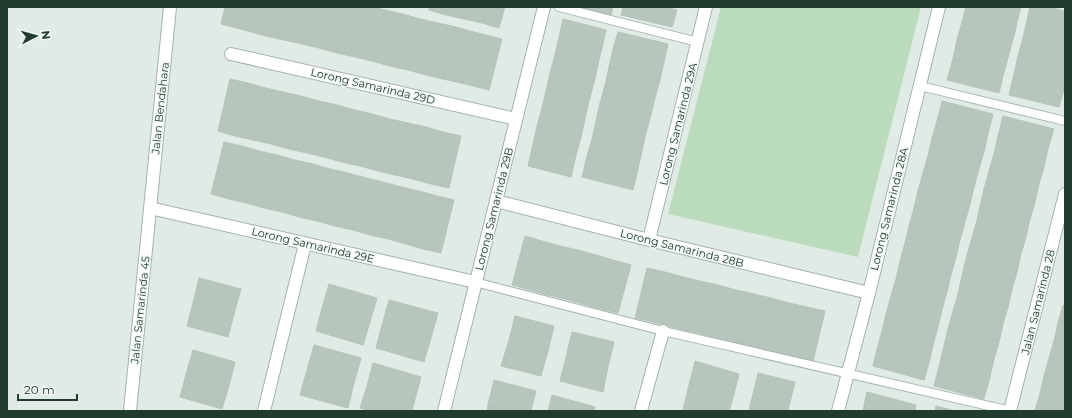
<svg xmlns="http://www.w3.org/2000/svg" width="1072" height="418" viewBox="0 0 1072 418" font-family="Montserrat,sans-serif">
<rect width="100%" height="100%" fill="#e1ebe5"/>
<path fill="#badcbd" d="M721,7H921L858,257L668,214Z"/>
<path fill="#b6c6bd" stroke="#b4c4ba" d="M225,7H254L248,31L221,24Z
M254,7H273L266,36L248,31Z
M273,7H292L284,40L266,36Z
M292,7H311L302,44L284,40Z
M311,7H329L319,48L302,44Z
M329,7H348L337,53L319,48Z
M348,7H367L355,57L337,53Z
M367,7H373L385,10L372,61L355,57Z
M429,7H448L446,15L429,10Z
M448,7H467L464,19L446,15Z
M467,7H486L482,23L464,19Z
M486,7H505L499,28L482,23Z
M579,7H613L611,15Z
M623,7H665L677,10L672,27L621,15Z
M966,7H975L1018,18L1014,36L962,22Z
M975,7H1021L1018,18Z
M1030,7H1048L1065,11V30L1027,20Z
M385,10L403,14L390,66L372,61Z
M403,14L420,19L408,70L390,66Z
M420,19L438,23L426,75L408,70Z
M563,19L606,30L602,48L559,37Z
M1027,20L1065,30V49L1023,38Z
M962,22L1014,36L1009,54L957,40Z
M438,23L456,27L443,79L426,75Z
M456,27L474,32L461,83L443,79Z
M474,32L502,39L489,90L461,83Z
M618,32L668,44L664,62L613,49Z
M559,37L602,48L598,65L555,55Z
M1023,38L1065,49V68L1018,56Z
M957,40L1009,54L1004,72L953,58Z
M613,49L664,62L660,80L609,67Z
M555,55L598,65L594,83L550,73Z
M1018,56L1065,68V86L1014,74Z
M953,58L1004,72L999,93L947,80Z
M609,67L660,80L655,98L605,85Z
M550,73L594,83L589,101L546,91Z
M1014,74L1065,86L1059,107L1009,95Z
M230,79L248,83L235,136L218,131Z
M248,83L266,88L253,140L235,136Z
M605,85L655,98L651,115L600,103Z
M266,88L283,92L271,144L253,140Z
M546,91L589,101L585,119L542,108Z
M283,92L301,96L289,149L271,144Z
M301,96L319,101L307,153L289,149Z
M319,101L337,105L324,157L307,153Z
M942,101L993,114L988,134L937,121Z
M600,103L651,115L646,133L596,121Z
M337,105L355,110L342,162L324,157Z
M542,108L585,119L581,137L537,126Z
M355,110L372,114L360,166L342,162Z
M372,114L390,119L378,171L360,166Z
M1003,116L1054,129L1048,149L998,136Z
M390,119L408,123L395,175L378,171Z
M596,121L646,133L642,151L592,139Z
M937,121L988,134L984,152L932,138Z
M408,123L426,127L413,179L395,175Z
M537,126L581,137L576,155L533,144Z
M426,127L443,132L431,184L413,179Z
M443,132L461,136L449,188L431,184Z
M998,136L1048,149L1044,167L994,154Z
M932,138L984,152L979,169L928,156Z
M592,139L642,151L638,169L587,156Z
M224,142L242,146L229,199L211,194Z
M533,144L576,155L571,177L528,166Z
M242,146L259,151L246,203L229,199Z
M259,151L277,155L264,208L246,203Z
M994,154L1044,167L1039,184L989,171Z
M277,155L295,160L282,212L264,208Z
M587,156L638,169L633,190L582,177Z
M928,156L979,169L974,187L923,173Z
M295,160L313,164L299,217L282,212Z
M313,164L330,169L317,221L299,217Z
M330,169L348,173L335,226L317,221Z
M989,171L1039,184L1035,202L984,189Z
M348,173L366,178L353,230L335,226Z
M923,173L974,187L970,204L918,191Z
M366,178L383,182L370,235L353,230Z
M383,182L401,187L388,239L370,235Z
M401,187L419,191L406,244L388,239Z
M984,189L1035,202L1030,219L980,206Z
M419,191L437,196L423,249L406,244Z
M918,191L970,204L965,222L914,208Z
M437,196L454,200L441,253L423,249Z
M980,206L1030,219L1026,237L976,224Z
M914,208L965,222L960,240L909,226Z
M976,224L1026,237L1021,254L971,241Z
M909,226L960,240L956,257L905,243Z
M525,236L542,241L530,290L512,285Z
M542,241L560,246L548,295L530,290Z
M971,241L1021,254L1017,272L966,259Z
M905,243L956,257L951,275L900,261Z
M560,246L578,250L565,299L548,295Z
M578,250L596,255L583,304L565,299Z
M596,255L613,260L601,309L583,304Z
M966,259L1017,272L1012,289L962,276Z
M613,260L631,265L618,313L601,309Z
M900,261L951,275L947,292L896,279Z
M647,268L665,272L653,322L635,318Z
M665,272L683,277L671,327L653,322Z
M962,276L1012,289L1008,307L958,294Z
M683,277L700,281L688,331L671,327Z
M199,278L241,289L234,314L193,303Z
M896,279L947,292L942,310L891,296Z
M700,281L718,285L706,335L688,331Z
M329,284L377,298L370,322L322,308Z
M718,285L736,290L724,340L706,335Z
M736,290L754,294L742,344L724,340Z
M754,294L771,298L759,348L742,344Z
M958,294L1008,307L1003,324L953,311Z
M891,296L942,310L938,327L886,314Z
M771,298L789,303L777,352L759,348Z
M389,300L438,313L431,338L382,325Z
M193,303L234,314L228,337L187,326Z
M789,303L807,307L795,357L777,352Z
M1063,305L1065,306V325L1058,323Z
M807,307L825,311L813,361L795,357Z
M322,308L370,322L363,345L316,331Z
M953,311L1003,324L999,342L948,329Z
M886,314L938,327L933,345L882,331Z
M515,316L554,326L548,351L509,340Z
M1058,323L1065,325V344L1054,341Z
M382,325L431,338L424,362L376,348Z
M948,329L999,342L994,359L944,346Z
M882,331L933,345L929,363L877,349Z
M572,332L614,342L608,367L566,357Z
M509,340L548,351L541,376L501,366Z
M1054,341L1065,344V362L1049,358Z
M314,345L361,358L354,383L307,370Z
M944,346L994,359L990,377L940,363Z
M877,349L929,363L924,380L873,366Z
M193,350L235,362L229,386L186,374Z
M566,357L608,367L603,392L560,381Z
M1049,358L1065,362V381L1044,376Z
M695,361L739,374L733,398L689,385Z
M373,363L421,377L415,399L367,386Z
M940,363L990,377L984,399L934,386Z
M307,370L354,383L348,408L300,395Z
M758,373L795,382L788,411L751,402Z
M186,374L229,386L222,409L180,397Z
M1044,376L1065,381V400L1040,393Z
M494,380L536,391L531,411H514L488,405Z
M689,385L733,398L729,411H691L683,409Z
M367,386L415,399L412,411H370L360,408Z
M867,392L916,405L915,411H868L863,410Z
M1040,393L1065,400V411H1035Z
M552,395L595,407L594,411H548Z
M751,402L786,411H749Z
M488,405L514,411H487Z
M936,406L955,411H935Z"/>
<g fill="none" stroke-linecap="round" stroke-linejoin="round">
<g stroke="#a4b3ab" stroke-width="10">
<path id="service" d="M559,7L698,42
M920,86L1065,121
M475,282L663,331L1011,411"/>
</g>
<g stroke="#a4b3ab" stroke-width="14">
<path id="minor" d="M231,54L516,119
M496,201L649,240L869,293
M150,208L475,282
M649,240L706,7
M130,411L170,7
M264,411L305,244
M444,411L544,7
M641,411L663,331
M838,411L869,293L939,7
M1010,411L1065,194"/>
</g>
<use href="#service" stroke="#fff" stroke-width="8"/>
<use href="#minor" stroke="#fff" stroke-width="12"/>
</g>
<g text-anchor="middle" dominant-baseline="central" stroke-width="3" stroke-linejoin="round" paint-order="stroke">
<g font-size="11" fill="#223b2f" stroke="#f1f8f3">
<text transform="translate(373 86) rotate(13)">Lorong Samarinda 29D</text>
<text transform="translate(160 108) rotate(-84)">Jalan Bendahara</text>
<text transform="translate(678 124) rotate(-76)">Lorong Samarinda 29A</text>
<text transform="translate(494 209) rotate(-76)">Lorong Samarinda 29B</text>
<text transform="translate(889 209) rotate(-76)">Lorong Samarinda 28A</text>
<text transform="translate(313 245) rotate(13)">Lorong Samarinda 29E</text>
<text transform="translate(682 248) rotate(14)">Lorong Samarinda 28B</text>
<text transform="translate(1038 302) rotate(-76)">Jalan Samarinda 28</text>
<text transform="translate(140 310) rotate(-84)">Jalan Samarinda 45</text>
</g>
</g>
<rect width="1072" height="418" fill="none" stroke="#223b2f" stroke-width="16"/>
<g transform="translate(36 36) rotate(84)" stroke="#f1f8f3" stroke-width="3" paint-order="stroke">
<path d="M0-3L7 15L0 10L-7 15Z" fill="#223b2f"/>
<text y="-6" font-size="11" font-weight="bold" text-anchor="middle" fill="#223b2f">N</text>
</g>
<path d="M18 394v6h59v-6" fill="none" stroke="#223b2f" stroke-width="2"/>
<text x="24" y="394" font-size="12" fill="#223b2f" stroke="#f1f8f3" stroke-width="3" paint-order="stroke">20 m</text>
</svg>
